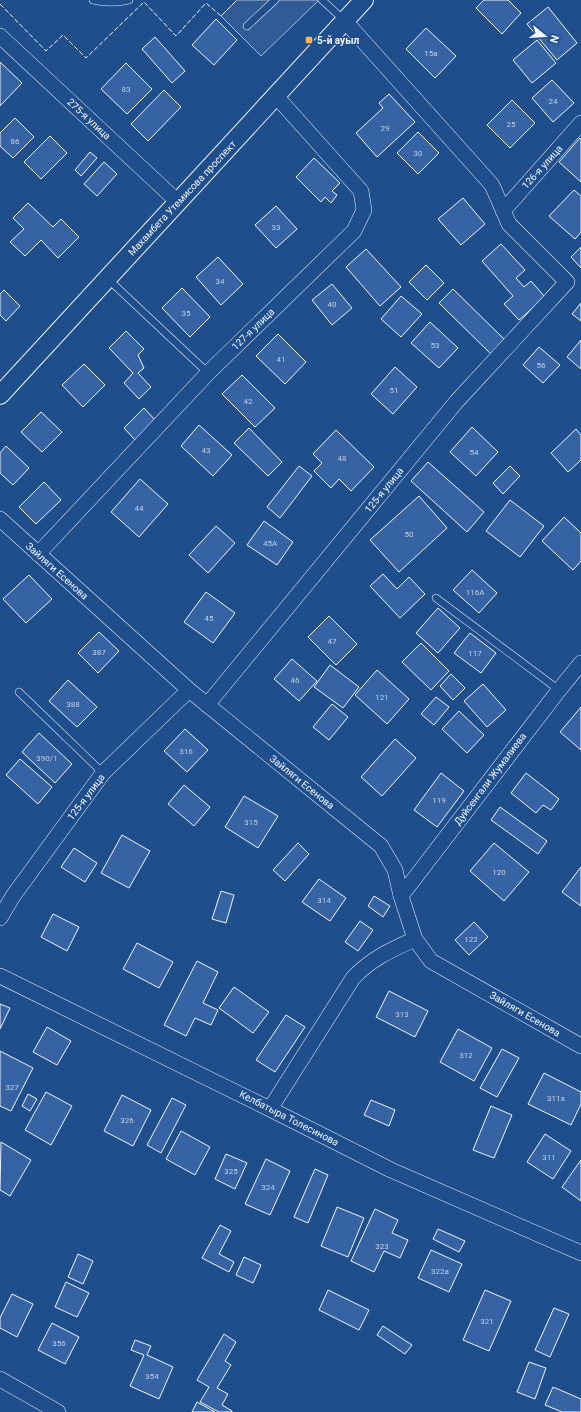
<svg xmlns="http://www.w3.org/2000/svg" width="581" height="1412" viewBox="0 0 581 1412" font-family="Roboto,sans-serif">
<rect width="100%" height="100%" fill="#1f4e8c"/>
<path fill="#305b95" stroke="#a8bbd7" d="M237,0H319L261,56L221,16Z"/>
<path fill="#3563a3" stroke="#f2f6ff" d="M484,0H508L521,13L502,34L476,8Z
M548,7L577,43L557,60L527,24Z
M216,19L237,40L214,65L192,45Z
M426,28L456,56L435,78L406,49Z
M155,37L185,71L172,83L142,49Z
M537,40L556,63L532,83L513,60Z
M0,62L22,83L0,106Z
M126,63L152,89L127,114L101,89Z
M552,80L574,103L553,122L532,98Z
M164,90L181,107L148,141L131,124Z
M389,94L415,122L377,157L356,133L383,108L379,103Z
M512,100L535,123L510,148L487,125Z
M15,118L34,137L13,158L0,146V133Z
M418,132L439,153L418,174L397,153Z
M50,136L67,153L41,179L24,162Z
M580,138L581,139V182L559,162Z
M90,152L97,158L81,176L75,170Z
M314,158L340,183L332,191L337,195L331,203L325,197L321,202L296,177Z
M104,162L117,174L97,196L84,184Z
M574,190L581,196V232L575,239L549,216Z
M463,198L485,224L461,245L438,219Z
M28,203L53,227L61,219L79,237L58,258L41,240L25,256L10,242L24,229L13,218Z
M276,206L297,229L276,248L255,225Z
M501,244L525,270L516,278L524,287L531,281L545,297L519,320L504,304L513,296L482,261Z
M581,247V268L571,257Z
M366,249L401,287L380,306L346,267Z
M218,257L243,284L221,305L196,277Z
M426,265L444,283L427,300L409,282Z
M332,284L352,308L332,325L312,300Z
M182,288L210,317L190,337L162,308Z
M453,289L506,341L492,355L439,303Z
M4,290L20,306L6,321L0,315V294Z
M401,296L422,314L401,337L381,319Z
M581,303V321L572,314Z
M430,322L458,348L439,368L411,343Z
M126,331L144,349L138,355L144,368L138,373L151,387L139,399L124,383L133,373L109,348Z
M278,334L306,362L285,384L256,356Z
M581,340V369L567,357Z
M539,347L560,365L543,383L523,365Z
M84,364L105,385L83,407L62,385Z
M395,367L417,387L393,414L371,394Z
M242,375L275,408L255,427L222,394Z
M144,408L155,420L135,440L124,428Z
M41,412L62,432L42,452L21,432Z
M199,425L232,455L213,476L181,446Z
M472,427L498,452L476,476L450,452Z
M249,428L282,462L268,476L234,443Z
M576,429L581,435V460L568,472L551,453Z
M336,430L374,467L351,491L339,479L331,488L314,471L322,463L313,454Z
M6,446L29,468L13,485L0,473V453Z
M428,462L484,512L467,532L411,481Z
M299,466L312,476L280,518L267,507Z
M510,466L520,476L503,494L493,483Z
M140,479L168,504L139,537L111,512Z
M44,482L61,500L36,524L19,507Z
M419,496L447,528L399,572L370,540Z
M510,500L544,526L520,557L486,531Z
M564,517L581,533V561L573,570L542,541Z
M264,521L293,542L277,565L247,545Z
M216,526L235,543L208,573L189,555Z
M472,570L497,593L479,613L453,590Z
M383,574L397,589L409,577L425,594L400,618L370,586Z
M29,575L52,599L26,623L3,599Z
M206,592L235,613L213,643L184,622Z
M438,608L460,628L438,653L416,633Z
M329,616L357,644L336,665L308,637Z
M99,632L119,651L98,673L78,653Z
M470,633L496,653L481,673L454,653Z
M421,643L449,671L431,690L402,662Z
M292,659L317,681L299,701L274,679Z
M330,665L359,687L343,708L314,687Z
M377,670L409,699L387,724L355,695Z
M451,674L465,688L453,700L440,686Z
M68,680L97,707L77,727L49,701Z
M483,684L506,710L487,727L464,701Z
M436,697L449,707L434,725L421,714Z
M332,704L348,717L329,740L313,727Z
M581,707V750L560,732Z
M459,711L484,735L467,753L442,729Z
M185,729L208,750L187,772L164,751Z
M39,733L72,764L55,783L22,752Z
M395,739L416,758L382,796L361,777Z
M20,759L52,787L38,804L6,775Z
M441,773L464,791L437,827L414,810Z
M526,773L559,799L551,810L543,805L536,813L511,793Z
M184,785L210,807L194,826L168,804Z
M244,796L278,816L258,848L225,827Z
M500,807L547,841L538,854L491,820Z
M122,835L150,851L129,888L101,873Z
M298,843L309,854L285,881L273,870Z
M494,843L529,872L504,901L470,871Z
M74,848L97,863L85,882L61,867Z
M581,867V906L562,892Z
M319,879L346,898L330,921L302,902Z
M221,891L234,895L226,923L212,919Z
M374,896L390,906L383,917L368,906Z
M53,914L79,927L67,951L41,937Z
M360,921L373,930L358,951L345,942Z
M474,922L488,937L469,955L455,940Z
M137,943L173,962L159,988L123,969Z
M197,961L218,972L203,1003L218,1010L211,1025L195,1018L186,1036L164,1025Z
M234,987L269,1012L253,1033L219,1008Z
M389,991L428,1011L415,1037L376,1017Z
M0,1004L10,1008L0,1029Z
M286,1015L305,1027L275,1072L256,1060Z
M47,1027L71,1041L57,1065L33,1052Z
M458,1029L492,1048L474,1081L440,1062Z
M502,1049L519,1058L497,1097L480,1088Z
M0,1051L33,1068L11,1111L0,1106Z
M544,1073L581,1092V1104L571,1125L528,1104Z
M46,1092L72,1106L51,1145L25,1130Z
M28,1094L37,1099L30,1111L22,1106Z
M122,1095L151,1110L133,1146L104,1131Z
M172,1098L186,1105L161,1153L147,1145Z
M371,1100L395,1110L389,1126L364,1115Z
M491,1106L512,1115L494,1158L473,1150Z
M181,1131L210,1147L195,1175L166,1159Z
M545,1134L571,1151L553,1179L527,1162Z
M1,1142L31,1160L10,1196L0,1190Z
M226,1154L247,1163L235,1189L215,1179Z
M266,1159L290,1171L270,1215L245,1204Z
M581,1160V1201L562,1187Z
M315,1169L328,1175L308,1223L294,1217Z
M337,1207L364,1218L348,1257L321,1246Z
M375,1209L398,1220L392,1233L408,1240L400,1258L384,1251L374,1272L351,1261Z
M220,1225L231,1231L219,1254L234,1262L229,1272L202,1258Z
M438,1229L465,1241L459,1252L433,1239Z
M431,1250L462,1264L449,1292L418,1278Z
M78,1254L93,1261L83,1284L68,1277Z
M244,1257L261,1265L253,1283L236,1275Z
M66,1282L89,1293L77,1317L55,1307Z
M328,1290L369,1310L359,1330L319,1310Z
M485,1290L511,1301L489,1351L463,1340Z
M12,1294L33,1304L17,1337L0,1328V1318Z
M554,1308L569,1314L550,1357L535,1350Z
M52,1323L79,1337L65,1364L38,1350Z
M383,1326L412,1345L405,1354L377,1335Z
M224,1334L236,1342L225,1361L231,1365L217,1388L228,1394L222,1405L232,1411V1412H219L200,1402L209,1387L197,1380Z
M135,1340L151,1346L147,1355L173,1367L159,1399L130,1386L144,1355L131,1350Z
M529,1362L546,1368L535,1399L517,1392Z
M553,1387L581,1399V1412H562L545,1405Z
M197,1402L215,1412H192Z"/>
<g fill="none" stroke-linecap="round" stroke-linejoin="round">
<g stroke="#f2f6ff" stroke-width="8">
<path id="service" d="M93,0C105,3 117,3 129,0
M322,0L345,21
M247,26L275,0
M108,279L208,373
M436,598L559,690
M19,692L103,773"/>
</g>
<g stroke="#f2f6ff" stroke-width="16">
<path id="minor" d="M345,21L492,185L509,224L567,282
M0,36L178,202
M503,211L581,123
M0,519L189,690L381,846L395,870L401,896L415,939L431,961L581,1046
M38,554L208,373L354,231L364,210L361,191L276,96
M207,705L457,401L567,282
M401,896L559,690L581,663
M0,918L13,896L103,773L189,690
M0,976L270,1109L391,1170L581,1253
M270,1109L353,978C372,958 391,950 415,939
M0,1379L58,1412"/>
</g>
<g stroke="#f2f6ff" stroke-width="20">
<path id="tertiary" d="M0,395L364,0"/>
</g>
<use href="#service" stroke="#1f4e8c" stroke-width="7"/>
<use href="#minor" stroke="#1f4e8c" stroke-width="15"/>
<use href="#tertiary" stroke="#1f4e8c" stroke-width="18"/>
<path stroke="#f2f6ff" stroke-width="1" stroke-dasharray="5 2" stroke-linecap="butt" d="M0,4L46,51L63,35L86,58L144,2L176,36L206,3L221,16L237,0"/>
</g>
<rect fill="#ffb74d" stroke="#1f4e8c" stroke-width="1.5" x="305" y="36" width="8" height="8" rx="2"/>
<g text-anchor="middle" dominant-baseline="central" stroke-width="3" stroke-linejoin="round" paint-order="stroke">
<g font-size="8" fill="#c3d1e8">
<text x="431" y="53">15а</text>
<text x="126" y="89">83</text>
<text x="553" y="101">24</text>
<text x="511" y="124">25</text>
<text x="385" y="128">29</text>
<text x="15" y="141">86</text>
<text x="418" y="153">30</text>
<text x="276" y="227">33</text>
<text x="220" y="281">34</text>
<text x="332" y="304">40</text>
<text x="186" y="313">35</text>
<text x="435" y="345">53</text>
<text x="281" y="359">41</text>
<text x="541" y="365">56</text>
<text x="394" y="390">51</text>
<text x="248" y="401">42</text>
<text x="206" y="450">43</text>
<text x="474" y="452">54</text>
<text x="342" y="458">48</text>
<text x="139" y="508">44</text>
<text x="409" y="534">50</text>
<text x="270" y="543">45А</text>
<text x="475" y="592">116А</text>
<text x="209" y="618">45</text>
<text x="332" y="641">47</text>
<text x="99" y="652">387</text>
<text x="475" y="653">117</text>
<text x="295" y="680">46</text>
<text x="382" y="697">121</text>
<text x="73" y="704">388</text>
<text x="186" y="751">316</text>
<text x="47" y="758">390/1</text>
<text x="439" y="800">119</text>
<text x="251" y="822">315</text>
<text x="499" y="872">120</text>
<text x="324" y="900">314</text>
<text x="471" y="939">122</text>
<text x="402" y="1014">313</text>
<text x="466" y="1055">312</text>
<text x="12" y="1087">327</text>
<text x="556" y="1098">311а</text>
<text x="127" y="1120">326</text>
<text x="549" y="1157">311</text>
<text x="231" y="1171">325</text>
<text x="268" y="1187">324</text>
<text x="382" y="1246">323</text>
<text x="440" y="1271">322а</text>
<text x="487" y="1321">321</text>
<text x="59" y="1343">356</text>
<text x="152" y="1376">354</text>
</g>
<g font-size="10" font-weight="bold" fill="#f2f6ff" stroke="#1f4e8c" text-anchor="start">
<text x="317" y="40">5-й ауыл</text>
</g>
<g font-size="10" fill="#f2f6ff" stroke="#1f4e8c">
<text transform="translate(89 119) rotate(43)">275-я улица</text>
<text transform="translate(542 167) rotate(-48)">126-я улица</text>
<text transform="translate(182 198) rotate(-47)">Махамбета Утемисова проспект</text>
<text transform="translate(253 329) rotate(-44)">127-я улица</text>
<text transform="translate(384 490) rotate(-51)">125-я улица</text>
<text transform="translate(57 571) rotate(42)">Зайляги Есенова</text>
<text transform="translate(490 779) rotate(-53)">Дуйсенгали Жумалиева</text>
<text transform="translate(302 782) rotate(39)">Зайляги Есенова</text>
<text transform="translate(86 797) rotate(-53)">125-я улица</text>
<text transform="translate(525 1014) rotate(30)">Зайляги Есенова</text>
<text transform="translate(289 1118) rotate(27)">Келбатыра Толесинова</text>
</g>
</g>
<g transform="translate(545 36) rotate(108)" stroke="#1f4e8c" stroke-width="3" paint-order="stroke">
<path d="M0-3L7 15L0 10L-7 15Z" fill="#f2f6ff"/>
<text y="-6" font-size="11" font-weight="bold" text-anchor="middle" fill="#f2f6ff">N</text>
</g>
</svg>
